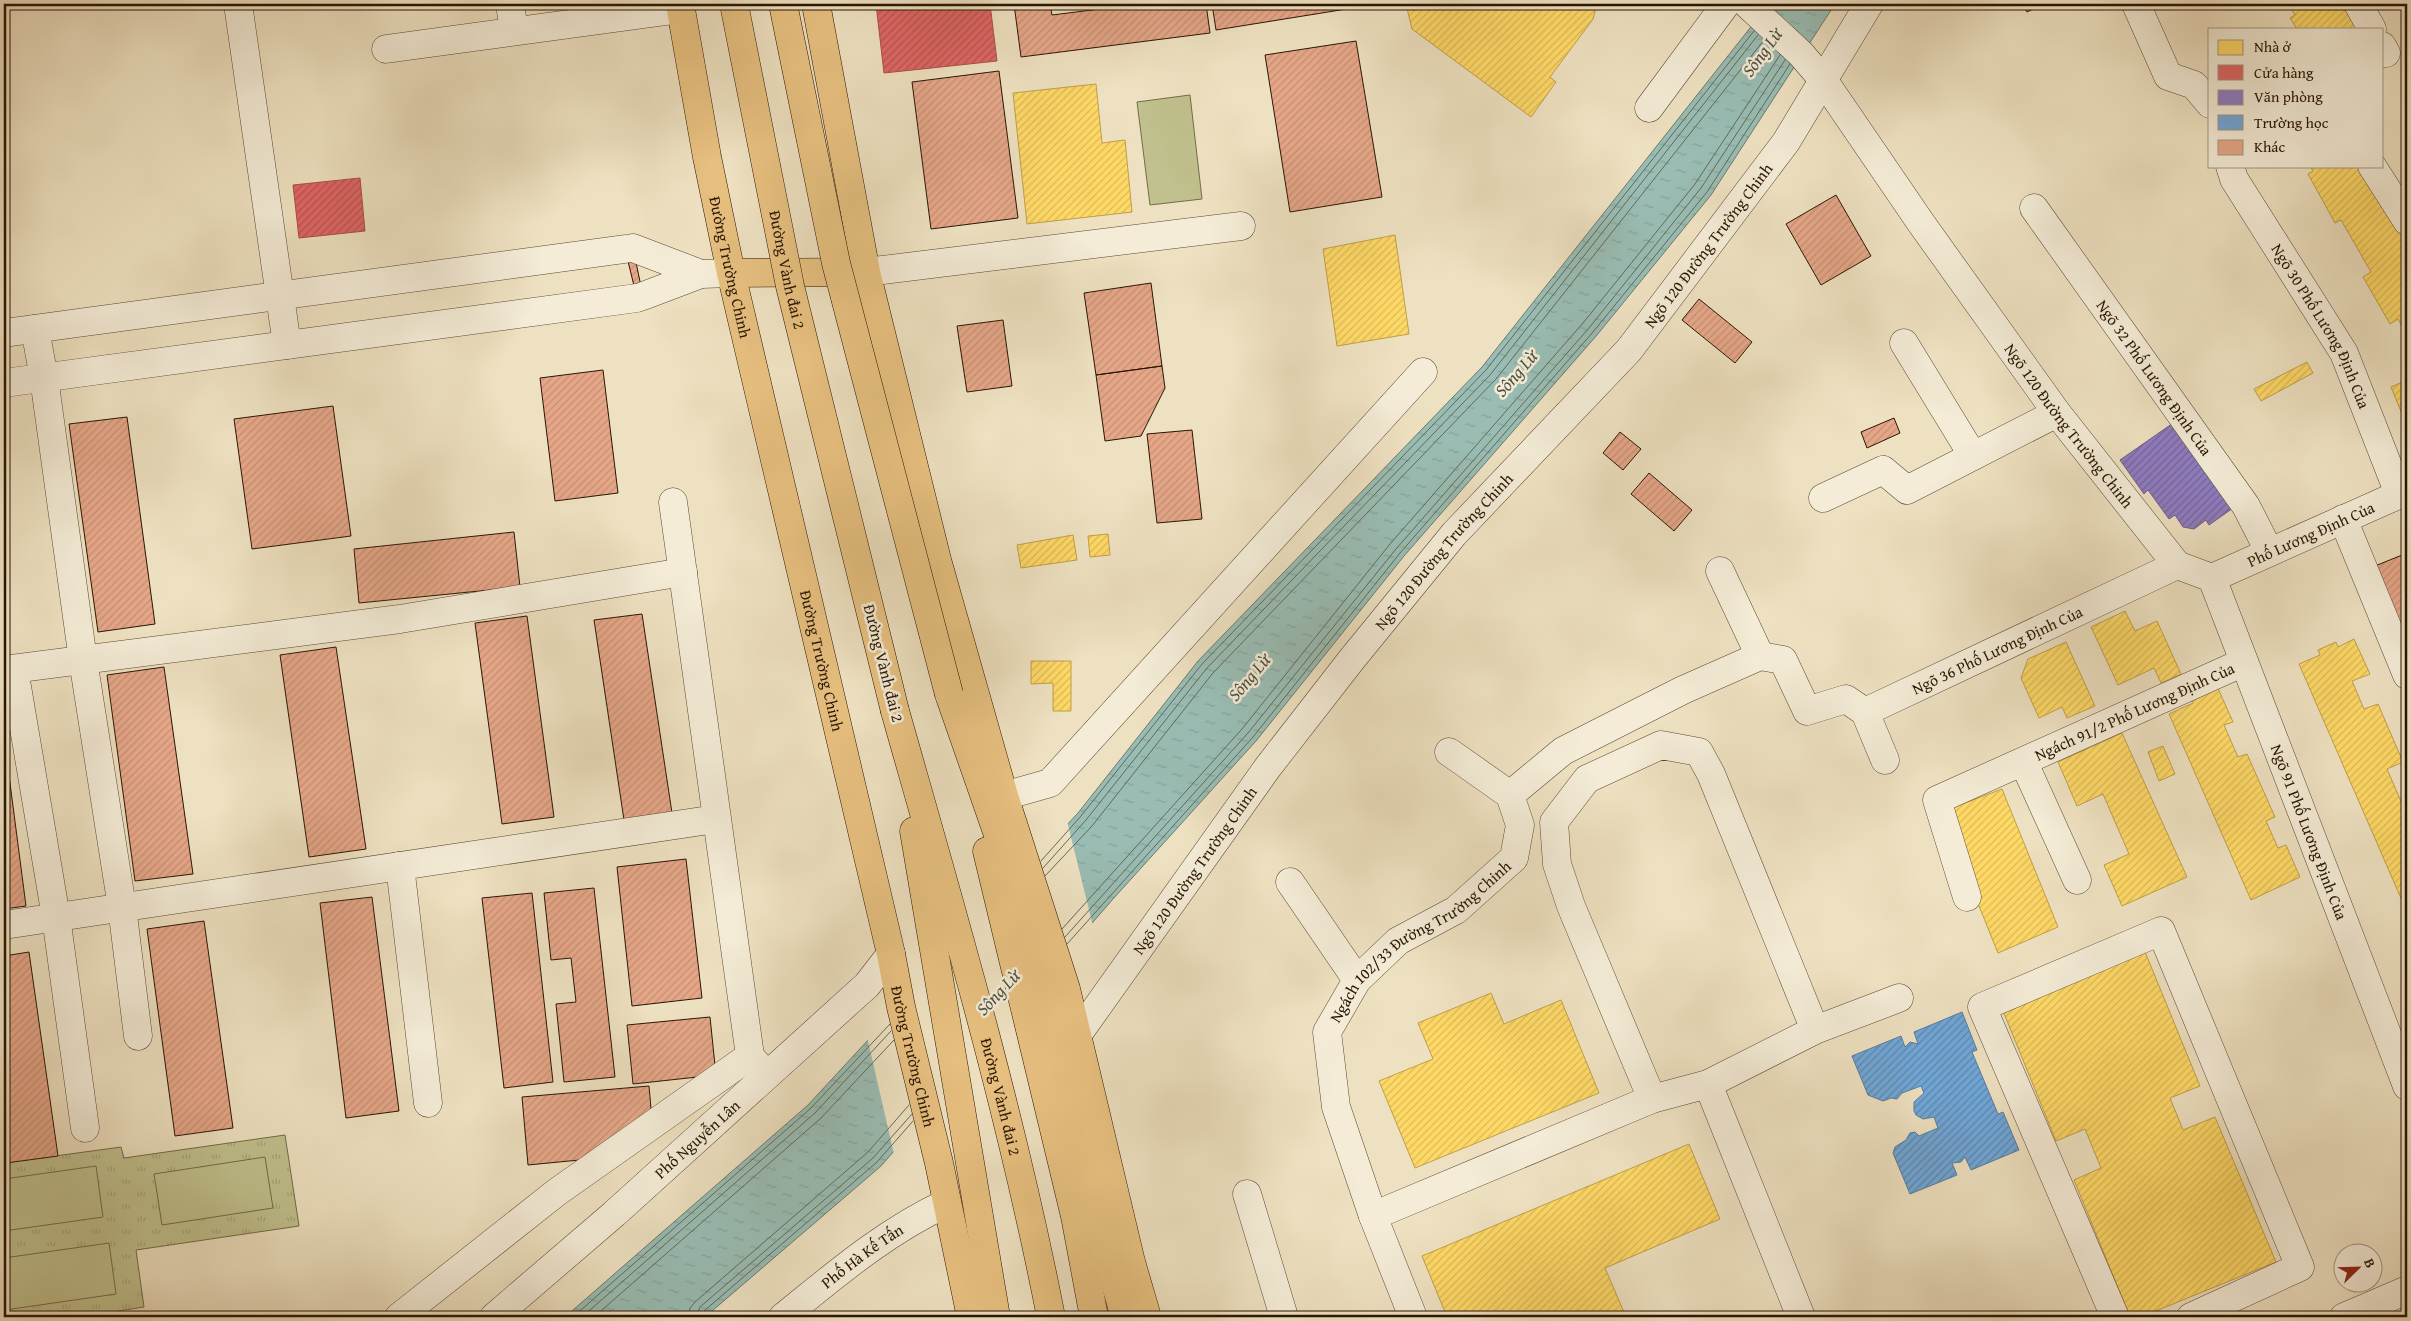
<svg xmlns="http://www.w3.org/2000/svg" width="2411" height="1321" viewBox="0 0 2411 1321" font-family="'Gentium Book Plus',serif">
<defs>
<pattern id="grass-tufts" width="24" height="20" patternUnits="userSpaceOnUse" patternTransform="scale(1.25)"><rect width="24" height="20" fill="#c0c18e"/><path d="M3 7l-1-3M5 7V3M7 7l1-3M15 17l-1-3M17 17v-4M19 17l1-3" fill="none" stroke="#a5a579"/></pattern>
<pattern id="water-ripples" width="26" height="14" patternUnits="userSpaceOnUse" patternTransform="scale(1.25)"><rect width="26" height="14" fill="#99bdb4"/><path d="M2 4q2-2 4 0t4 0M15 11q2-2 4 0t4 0" fill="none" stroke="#84a299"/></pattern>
<pattern id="homes-hatch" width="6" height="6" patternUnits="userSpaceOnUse" patternTransform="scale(1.25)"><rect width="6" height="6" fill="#ffd966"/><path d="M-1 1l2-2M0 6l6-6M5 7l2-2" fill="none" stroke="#dbb957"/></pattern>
<pattern id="shops-hatch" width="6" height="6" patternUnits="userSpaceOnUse" patternTransform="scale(1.25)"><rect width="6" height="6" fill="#e06666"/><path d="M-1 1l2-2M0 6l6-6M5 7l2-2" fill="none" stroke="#b65352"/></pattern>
<pattern id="offices-hatch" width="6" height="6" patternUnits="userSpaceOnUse" patternTransform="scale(1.25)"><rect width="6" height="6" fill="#8e7cc3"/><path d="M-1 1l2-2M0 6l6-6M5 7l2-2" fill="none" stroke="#74649c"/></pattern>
<pattern id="schools-hatch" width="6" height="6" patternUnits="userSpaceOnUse" patternTransform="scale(1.25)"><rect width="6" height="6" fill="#6fa8dc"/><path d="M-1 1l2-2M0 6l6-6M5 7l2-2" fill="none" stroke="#5b88b0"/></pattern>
<pattern id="building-hatch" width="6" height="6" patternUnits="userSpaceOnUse" patternTransform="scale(1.25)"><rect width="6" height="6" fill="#e6a789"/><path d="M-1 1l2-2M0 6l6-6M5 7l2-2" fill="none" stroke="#c58f75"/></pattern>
</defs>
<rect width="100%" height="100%" fill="#eee1c1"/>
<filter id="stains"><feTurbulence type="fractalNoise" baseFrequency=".004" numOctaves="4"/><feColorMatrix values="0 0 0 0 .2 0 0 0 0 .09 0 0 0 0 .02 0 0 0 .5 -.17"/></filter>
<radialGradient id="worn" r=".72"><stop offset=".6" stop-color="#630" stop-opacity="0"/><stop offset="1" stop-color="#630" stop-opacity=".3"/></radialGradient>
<path fill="url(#grass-tufts)" stroke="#746b48" d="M285,1135L299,1226L136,1250L144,1307L81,1317H4V1163L121,1147L124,1158Z"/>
<path fill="#c0c18e" stroke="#746b48" d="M1190,95L1202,199L1150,205L1137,102Z
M265,1157L273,1208L162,1225L154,1174Z
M96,1166L103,1217L4,1231V1179Z
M109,1243L116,1294L5,1310L4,1258Z"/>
<path fill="url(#water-ripples)" stroke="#6c7a6d" d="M1769,4H1835L1711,195L1597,335L1404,556L1256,741L1113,899L881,1166L705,1317H565L808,1105L1078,813L1198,661L1482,367Z"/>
<path fill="#eee1c1" d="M1067,821L1093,926L894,1154L867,1037Z"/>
<path fill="url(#homes-hatch)" stroke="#bf9e48" d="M1406,4H1597L1593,19L1550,77L1556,82L1531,117L1412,29Z
M2288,4H2350L2365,29H2297L2290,18L2295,15Z
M1096,84L1102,143L1125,140L1132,212L1027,224L1013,93Z
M2310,166H2371L2407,230V336L2398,319L2390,324L2363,277L2371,272L2341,220L2335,223L2308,174L2313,171Z
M1395,235L1409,334L1337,346L1323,249Z
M2307,362L2313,373L2261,401L2254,389Z
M2407,380V426L2391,387Z
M1108,534L1110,555L1090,557L1088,536Z
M1073,535L1077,560L1021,568L1017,545Z
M2125,611L2135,631L2157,621L2181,674L2161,683L2154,668L2118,685L2091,627Z
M2354,639L2370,674L2352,681L2364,709L2378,704L2403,762L2387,769L2403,806L2407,804V912L2299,664L2320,655L2318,650L2336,642L2338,647Z
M2066,642L2095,706L2067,718L2062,707L2039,718L2021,678L2028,659Z
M1031,661H1071V711H1053V683L1031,684Z
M2217,686L2233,722L2224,725L2238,757L2247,754L2275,817L2266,821L2278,848L2286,845L2300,877L2251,900L2169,714L2193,703L2190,698Z
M2122,733L2187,877L2122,906L2104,865L2129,854L2103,794L2077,806L2058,762Z
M2163,746L2175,774L2159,781L2148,752Z
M2002,789L2058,927L1998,953L1941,812Z
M2141,942L2200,1086L2170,1098L2183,1130L2215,1117L2276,1262L2141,1317H2130L2074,1180L2101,1168L2085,1129L2056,1141L1999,1001Z
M1491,993L1504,1024L1561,1000L1599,1093L1415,1168L1379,1081L1433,1059L1418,1023Z
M1689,1144L1720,1219L1605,1268L1626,1317H1447L1422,1256Z"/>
<path fill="url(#shops-hatch)" stroke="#a94e48" d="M876,4H990L997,61L884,73Z
M360,178L365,231L299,238L293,185Z"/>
<path fill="url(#offices-hatch)" stroke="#705d89" d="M2176,421L2236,506L2209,525L2206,520L2194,529L2183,527L2175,515L2169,519L2148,490L2144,494L2120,460Z"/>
<path fill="url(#schools-hatch)" stroke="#5a7c9b" d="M1962,1012L1977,1050L1972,1052L1998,1114L2003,1112L2019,1150L1971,1170L1965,1157L1961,1162L1952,1163L1957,1175L1910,1194L1893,1153L1895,1147L1906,1140L1910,1133L1915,1132L1919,1136L1938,1128L1934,1117L1923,1119L1916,1115L1914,1111V1102L1924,1093L1921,1086L1902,1093L1897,1099L1891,1098L1883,1101L1868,1095L1852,1056L1901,1036L1905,1047L1910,1042L1918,1044L1914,1032Z"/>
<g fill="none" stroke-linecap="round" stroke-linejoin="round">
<path stroke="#61695b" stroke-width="1" d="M1041,861L1081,816L1202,664L1486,370L1754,31
M1043,868L1086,820L1207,668L1490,375L1758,35
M1045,876L1092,826L1213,673L1496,379L1764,40
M1062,929L1242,729L1390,544L1583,323L1695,184L1780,55
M1065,937L1248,733L1396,549L1589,328L1701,188L1785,60
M1067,944L1253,737L1400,553L1593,332L1707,192L1790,64
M573,1317L811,1108L890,1024
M582,1317L815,1113L891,1031
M594,1317L821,1118L894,1040
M689,1317L690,1308L695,1302L868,1152L909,1105
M696,1317L700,1307L873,1158L912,1114
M702,1317L704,1311L877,1162L913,1121"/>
</g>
<path fill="url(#building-hatch)" stroke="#291502" d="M1014,4H1050L1052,15L1140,4H1206L1210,33L1021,57Z
M1212,4H1358L1359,7L1216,30Z
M2022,4H2043L2027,12Z
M1356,41L1382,197L1290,212L1265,55Z
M999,71L1018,218L931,229L912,82Z
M1836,195L1871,256L1821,285L1786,224Z
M633,248L643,296L637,298L625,249Z
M1151,283L1162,366L1096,375L1084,293Z
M1699,299L1752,342L1735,363L1682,320Z
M1003,320L1012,386L967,392L957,326Z
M1162,366L1165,388L1141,436L1105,441L1096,375Z
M603,370L618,493L555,501L540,378Z
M333,406L351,536L252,549L234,419Z
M127,417L155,624L98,632L69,424Z
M1894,418L1900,433L1867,448L1861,432Z
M1192,430L1202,519L1157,523L1147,434Z
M1620,432L1641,449L1623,470L1603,453Z
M1649,473L1692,510L1674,531L1631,494Z
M514,532L520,587L359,603L354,549Z
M2407,553V645L2375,566Z
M642,614L672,813L624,820L594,620Z
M527,616L554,817L502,824L475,623Z
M336,647L366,849L309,857L280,655Z
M164,667L193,874L135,881L107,675Z
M4,737L26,906L4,909Z
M686,859L702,998L632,1006L617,867Z
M594,888L615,1077L564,1082L556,1004L576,1002L571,958L551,960L544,893Z
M532,893L553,1082L504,1088L482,898Z
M372,897L399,1111L346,1118L320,903Z
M204,921L233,1128L175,1136L147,929Z
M29,952L58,1156L6,1163L4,1146V956Z
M710,1017L716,1075L633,1084L627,1025Z
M649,1086L652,1120L600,1158L528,1165L522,1097Z"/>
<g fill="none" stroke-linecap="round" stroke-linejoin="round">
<g stroke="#5a4832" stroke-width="29">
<g id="minor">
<path d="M238,4L287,345"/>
<path d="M510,4L514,31"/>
<path id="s1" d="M1747,4L1801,54L1824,81L1921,223L2057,413L2177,565L2212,578"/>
<path d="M2136,4L2168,76L2194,85L2210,104"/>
<path d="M2358,4L2372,29"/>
<path d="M2382,46L2386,53"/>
<path d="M386,49L681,9"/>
<path d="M1649,108L1726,4"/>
<path id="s2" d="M2230,166L2234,179L2344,353L2399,494"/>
<path d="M2372,166L2407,221"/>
<path id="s3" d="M2034,208L2246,506L2269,551"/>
<path d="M633,248L701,274"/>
<path d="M866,272L1241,226"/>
<path d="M643,296L701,274L731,273"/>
<path d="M35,329L44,378L83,660L122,907L138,1036"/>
<path d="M4,333L625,249"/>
<path d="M1904,343L1973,456"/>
<path d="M4,383L637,298"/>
<path d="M1823,498L1883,470L1907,490L2057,413"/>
<path d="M673,502L750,1056L766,1075"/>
<path d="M2343,519L2407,675"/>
<path d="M1720,571L1760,656"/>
<path id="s4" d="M2212,578L2407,1086"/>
<path id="s5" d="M2212,578L2407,491"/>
<path d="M14,669L56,917L85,1128"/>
<path d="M4,670L400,619L683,572"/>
<path id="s6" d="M1865,712L2177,565"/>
<path d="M1865,712L1885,760"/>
<path d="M1449,752L1510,795L1563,751L1683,690L1760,656L1783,660L1807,711L1846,699L1865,712"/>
<path d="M2024,763L2077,880"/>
<path d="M1004,796L1050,783L1423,372"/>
<path d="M400,866L428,1103"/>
<path d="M1290,882L1357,980"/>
<path id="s7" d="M1967,897L1937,800L2244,662"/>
<path d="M4,925L716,819"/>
<path d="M1815,1030L1711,774L1699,752L1661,745L1587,779L1554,822L1557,864L1571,906L1652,1099L1708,1084L1815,1030L1899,998"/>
<path id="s8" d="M1078,1034L1268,767L1352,659L1454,534L1629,350L1786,142L1869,4"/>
<path d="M1708,1084L1801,1317"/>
<path d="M1247,1194L1284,1317"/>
<path d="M1373,1216L1652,1099"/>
<path d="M399,1317L557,1192L750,1056"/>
<path id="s9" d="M494,1317L614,1214L867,985L891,954"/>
<path id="s10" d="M783,1317C835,1275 886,1231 947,1203"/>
<path id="s11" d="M1413,1317L1373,1216L1336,1107L1327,1032L1357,980L1398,941L1456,910L1514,858L1520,825L1510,795"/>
<path d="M2115,1317L1982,1007L2161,931L2300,1267L2191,1317"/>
<path d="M2344,1317L2407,1290"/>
</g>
</g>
<g stroke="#291502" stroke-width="29">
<g id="major">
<path id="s12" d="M680,4L707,157L731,273L891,954L901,1007L939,1163L971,1317"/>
<path d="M816,4L866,272L937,560L1004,796L1066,989L1131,1262L1147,1317"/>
<path d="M731,273L862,272"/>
</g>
</g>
<g stroke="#291502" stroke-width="29">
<g id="highway">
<path d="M949,694L1025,912L1089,1192L1125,1317"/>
<path id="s13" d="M895,711C952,912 1011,1112 1051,1317"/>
<path d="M914,831L996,1317"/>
<path d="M987,851L1075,1216L1094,1317"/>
</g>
</g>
<use href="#minor" stroke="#f4ecd7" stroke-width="28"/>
<use href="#major" stroke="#e7c080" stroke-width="28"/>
<use href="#highway" stroke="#e7c080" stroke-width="28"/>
<g stroke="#291502" stroke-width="29" stroke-linecap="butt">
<g id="highway-bridge">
<path id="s14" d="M734,4L790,286L895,711"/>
<path d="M783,4L836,263L949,694"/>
</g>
</g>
<use href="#highway-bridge" stroke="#e7c080" stroke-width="28"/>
</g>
<g text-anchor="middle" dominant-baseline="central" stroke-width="5" stroke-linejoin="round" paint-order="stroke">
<g font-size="16" fill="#291502" stroke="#f4ecd7">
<text stroke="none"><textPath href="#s8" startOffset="1011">Ngõ 120 Đường Trường Chinh</textPath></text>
<text stroke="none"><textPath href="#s12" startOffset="268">Đường Trường Chinh</textPath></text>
<text stroke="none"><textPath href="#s14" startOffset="271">Đường Vành đai 2</textPath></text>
<text stroke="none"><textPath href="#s2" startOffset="185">Ngõ 30 Phố Lương Định Của</textPath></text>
<text stroke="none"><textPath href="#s3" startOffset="208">Ngõ 32 Phố Lương Định Của</textPath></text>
<text stroke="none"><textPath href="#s1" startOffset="532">Ngõ 120 Đường Trường Chinh</textPath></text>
<text stroke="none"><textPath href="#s5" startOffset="108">Phố Lương Định Của</textPath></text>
<text stroke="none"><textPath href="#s8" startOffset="606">Ngõ 120 Đường Trường Chinh</textPath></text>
<text stroke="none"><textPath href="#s6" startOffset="146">Ngõ 36 Phố Lương Định Của</textPath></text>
<text stroke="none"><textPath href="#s12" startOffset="672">Đường Trường Chinh</textPath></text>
<text transform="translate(884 663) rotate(76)">Đường Vành đai 2</text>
<text stroke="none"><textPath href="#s7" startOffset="318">Ngách 91/2 Phố Lương Định Của</textPath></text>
<text stroke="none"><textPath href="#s4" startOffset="272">Ngõ 91 Phố Lương Định Của</textPath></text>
<text stroke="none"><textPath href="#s8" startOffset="201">Ngõ 120 Đường Trường Chinh</textPath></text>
<text stroke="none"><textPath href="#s11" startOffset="432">Ngách 102/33 Đường Trường Chinh</textPath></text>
<text stroke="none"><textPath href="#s12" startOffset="1078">Đường Trường Chinh</textPath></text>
<text stroke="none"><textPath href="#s13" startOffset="400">Đường Vành đai 2</textPath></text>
<text stroke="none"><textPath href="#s9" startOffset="270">Phố Nguyễn Lân</textPath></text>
<text stroke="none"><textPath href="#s10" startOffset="100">Phố Hà Kế Tấn</textPath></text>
</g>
<g font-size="18" font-style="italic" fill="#505040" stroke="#f4ecd7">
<text transform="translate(1762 52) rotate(-54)">Sông Lừ</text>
<text transform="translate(1516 373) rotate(-49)">Sông Lừ</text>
<text transform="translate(1249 677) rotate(-50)">Sông Lừ</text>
<text transform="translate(998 992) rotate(-47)">Sông Lừ</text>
</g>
</g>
<rect width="2411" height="1321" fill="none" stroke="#eee1c1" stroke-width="20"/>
<rect x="5" y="5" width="2401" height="1311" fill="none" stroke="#291502" stroke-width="2.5"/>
<rect x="10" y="10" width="2391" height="1301" fill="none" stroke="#291502"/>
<rect x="2208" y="28" width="175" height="140" fill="#f4ecd7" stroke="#a39682"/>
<rect x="2218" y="40" width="25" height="15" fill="#ffd966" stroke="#a39682"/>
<text x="2254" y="52" font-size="15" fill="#291502">Nhà ở</text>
<rect x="2218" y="65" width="25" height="15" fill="#e06666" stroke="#a39682"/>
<text x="2254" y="78" font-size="15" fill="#291502">Cửa hàng</text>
<rect x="2218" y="90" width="25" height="15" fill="#8e7cc3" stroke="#a39682"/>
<text x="2254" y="102" font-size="15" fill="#291502">Văn phòng</text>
<rect x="2218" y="115" width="25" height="15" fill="#6fa8dc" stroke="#a39682"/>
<text x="2254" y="128" font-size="15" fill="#291502">Trường học</text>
<rect x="2218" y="140" width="25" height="15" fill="#e6a789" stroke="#a39682"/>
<text x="2254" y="152" font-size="15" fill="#291502">Khác</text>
<g transform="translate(2358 1268) rotate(67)"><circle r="24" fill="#f4ecd7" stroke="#a39682"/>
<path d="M0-4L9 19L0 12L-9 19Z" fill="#8f2418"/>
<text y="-8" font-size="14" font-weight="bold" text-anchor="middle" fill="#291502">B</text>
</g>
<rect width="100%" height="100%" filter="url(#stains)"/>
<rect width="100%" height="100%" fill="url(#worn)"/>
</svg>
